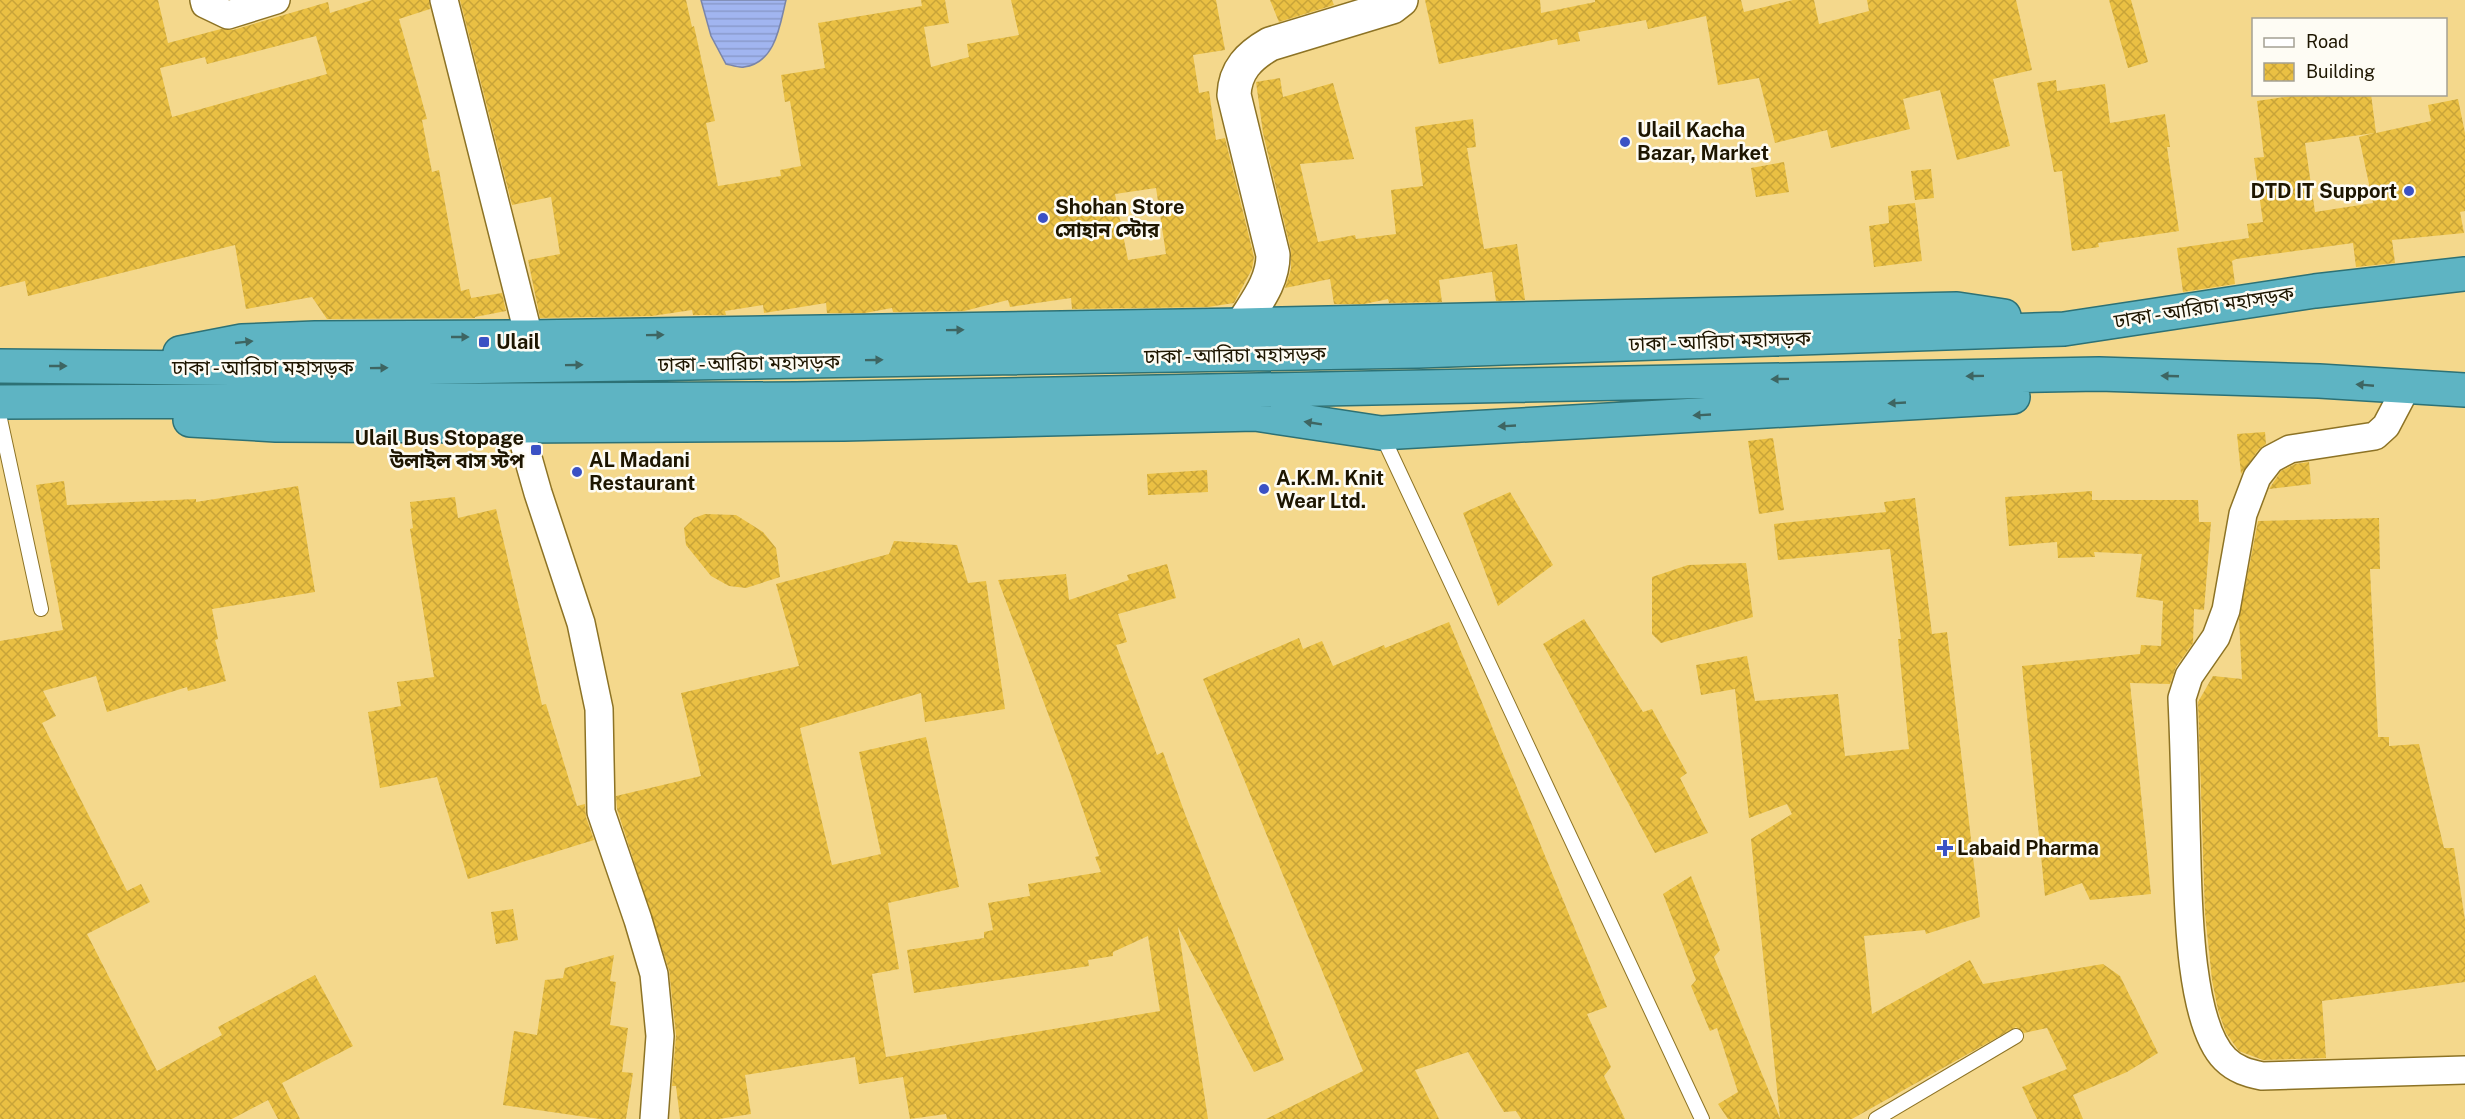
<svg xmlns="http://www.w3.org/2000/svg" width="2465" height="1119" viewBox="0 0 2465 1119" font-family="'Public Sans','Noto Sans Bengali',sans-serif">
<defs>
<pattern id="water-rules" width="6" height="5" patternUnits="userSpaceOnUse" patternTransform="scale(1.5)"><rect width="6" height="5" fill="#a1b5f0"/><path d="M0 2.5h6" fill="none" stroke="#8a9bcc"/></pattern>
<pattern id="building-cross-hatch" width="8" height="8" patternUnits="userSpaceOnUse" patternTransform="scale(1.5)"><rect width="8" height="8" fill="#eac043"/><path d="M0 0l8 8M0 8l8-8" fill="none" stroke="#c8a439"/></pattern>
</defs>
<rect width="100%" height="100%" fill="#f4d88c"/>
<path fill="url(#water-rules)" stroke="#7a85a8" stroke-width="1.5" d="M701,0H786C780,24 776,63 744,67C739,68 731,65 726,64L711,36Z"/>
<path fill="url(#building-cross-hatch)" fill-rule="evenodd" d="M0,0H158L168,43L221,29L233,30L328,2L330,13L372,0H429L430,9L399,19L427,119L422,120L432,172L439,170L461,291L469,289L471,298L502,293L506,311L475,317V318L327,319L312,297L246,309L235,245L28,296L25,281L0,287ZM316,36L327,74L172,117L160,68L205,57L207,64Z
M460,0H686L692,27L694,26L715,121L706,123L718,186L781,176L780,170L801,166L790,101L785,102L781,75L825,68L818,23L922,6L921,0H945L949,23L924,27L931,67L969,57L967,44L1019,35L1011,0H1216L1225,50L1193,55L1199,93L1209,91L1216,140L1225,138L1254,257L1252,269L1234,303L1208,307L1072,309L1071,298L1010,307L1008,300L964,311L893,312L892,308L865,313H827L826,303L764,313L763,305L725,311L726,315H693L692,310L652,316L540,318L528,260L560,254L551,197L512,205ZM1156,188L1166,254L1128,260L1115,194Z
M1270,0H1332L1334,5L1279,22Z
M1425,0H1540L1541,13L1595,2V0H1741L1744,12L1793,0H1814L1819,24L1869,11L1867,0H2016L2032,70L1993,79L2010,146L1957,160L1940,90L1903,99L1910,129L1831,148L1827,130L1775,143L1759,78L1718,85L1706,16L1648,29L1646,20L1578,32L1580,41L1558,45L1557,39L1439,64Z
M2109,0H2131L2148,62L2128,68Z
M1280,78L1283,97L1333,83L1354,159L1300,164L1318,242L1355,235L1356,239L1396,234L1391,190L1423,186L1415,127L1473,119L1476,147L1467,148L1484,249L1517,244L1525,300L1496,301L1492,272L1439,280L1442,302L1389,303L1388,299L1364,304H1334L1330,279L1285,288L1291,269V251L1263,133L1256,82Z
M2056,80L2057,91L2105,84L2110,123L2165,114L2170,147H2167L2179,231L2098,243L2099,247L2072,251L2062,171L2054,172L2037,83Z
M2305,94H2371L2376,133L2431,121L2428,105L2458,99L2465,133V211L2460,212L2464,233L2392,240L2395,263L2356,267L2353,243L2236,259L2232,261L2235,284L2183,292L2177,248L2249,238L2247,224L2263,222L2254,158L2264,157L2257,101ZM2374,133L2359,137L2373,203L2315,212L2305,143Z
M1784,162L1789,192L1756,197L1751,168Z
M1931,169L1934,198L1915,200L1911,171Z
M1915,203L1922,261L1874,267L1869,226L1889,223L1888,206Z
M2265,432L2266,444L2259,449L2241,474L2237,434Z
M1773,438L1784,510L1759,514L1748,441Z
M2309,462L2311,484L2269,489L2281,471L2295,464Z
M1207,470L1208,492L1148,495L1147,474Z
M64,481L67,505L196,499V502L298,486L315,592L212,609L218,639L215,640L226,681L188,691L187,687L107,712L96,676L43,691L56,716L42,723L127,891L141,884L150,902L87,934L157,1071L222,1035L218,1027L315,975L353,1046L282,1083L300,1119H278L268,1100L232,1119H0V641L63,630L36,485Z
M2092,491V500H2198L2199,522H2211L2204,610L2194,609L2193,643L2176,667L2170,684L2130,683L2151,894L2090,900L2082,883L2045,896L2022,666L2140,654L2141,645L2161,646L2163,601L2136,597L2142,554L2094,552L2095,557L2058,558L2057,542L2009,546L2005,497Z
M1510,492L1553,565L1498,606L1463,513Z
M455,497L458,518L496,509L542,705L546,704L577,806L585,804L586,817L594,840L468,879L437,777L380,788L368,712L401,706L397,682L434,677L410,529L413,528L410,502Z
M1915,498L1932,634L1947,632L1980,917L1926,934L1925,930L1864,936L1872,1014L1970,960L1983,984L2103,964L2120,976L2158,1053L2127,1072L2073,1095L2083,1119H2037L2022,1087L2067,1069L2047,1028L2024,1033L2016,1027L1852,1119H1728L1718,1104L1738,1092L1717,1028L1710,1031L1691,986L1696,980L1663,894L1691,876L1720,950L1714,957L1780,1118L1751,839L1792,814L1787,804L1749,818L1735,689L1701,695L1696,665L1747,656L1755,701L1838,694L1845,756L1909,749L1898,639H1901L1890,549L1778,560L1774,524L1886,512L1884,502Z
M705,514L736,515L763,532L776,548L780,577L746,588L729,586L711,576L686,545L684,528L694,518Z
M2379,518L2380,569H2370L2378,737H2389V746L2419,744L2444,848H2454L2465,920V982L2322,1001L2326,1058L2263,1060L2239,1051L2226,1033L2218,1010L2212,980L2205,913L2198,702L2213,676L2242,679L2239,619L2258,521Z
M894,541L957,545L968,583L986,581L1005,709L925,722L921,693L800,728L832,865L881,854L859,752L926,737L959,887L888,903L899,969L872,974L886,1057L1160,1011L1148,936L1113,952V956L1088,960L1089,966L914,993L907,950L984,938V932L993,930L988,903L1030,896L1028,884L1101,872L1095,857L1099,856L1068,767L998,580L1066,574L1069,600L1129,580L1127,575L1167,564L1176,598L1118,614L1127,642L1116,645L1157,755L1163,752L1185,814L1284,1060L1254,1072L1178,927L1208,1119H947L946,1114L910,1119L903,1077L859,1084L855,1057L745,1075L751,1114L719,1119H680L676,1086H672L676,1035L669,970L617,809L616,796L701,776L681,693L799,666L776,584L889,554Z
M1746,563L1753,617L1661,643L1652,634V577L1688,565Z
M1584,619L1643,712L1652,709L1687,773L1680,778L1708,833L1655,853L1543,644Z
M1449,622L1607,1007L1587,1014L1611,1067L1604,1076L1625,1119H1521L1516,1111L1504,1112L1468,1052L1415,1070L1439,1119H1266L1363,1071L1203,679L1299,638L1303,649L1322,641L1333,666L1384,645L1385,648Z
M513,909L518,940L496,944L491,912Z
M614,955L610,981L616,982L610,1025L628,1028L622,1072L633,1073L626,1119H600L503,1105L514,1031L537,1035L545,980L563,978L565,968Z"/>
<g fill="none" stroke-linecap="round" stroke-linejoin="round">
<g stroke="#8d7325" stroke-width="16">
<path id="service" d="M0,419L41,609
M1381,433L1702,1119
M1876,1119L2016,1036"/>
</g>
<g stroke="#8d7325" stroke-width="30">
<path id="minor" d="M204,0L205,4L228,15L276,0
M444,0L529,337
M2406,388L2386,426L2375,436L2290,449L2271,459L2257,477L2243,514L2226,610L2216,637L2189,676L2182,698C2184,741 2185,784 2186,827C2188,882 2186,1020 2225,1059C2236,1070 2248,1073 2262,1076L2465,1070
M519,426L538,493L581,623L599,709L601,812L638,920L654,974L660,1036L654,1119"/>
</g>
<g stroke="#8d7325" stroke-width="36">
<path id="tertiary" d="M1242,325C1256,302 1273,282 1273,255L1234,95C1235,70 1249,56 1270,44L1392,7L1401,0"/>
</g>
<g stroke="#2d7175" stroke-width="36">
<path id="trunk" d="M180,353L242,341L315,338L529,337L1242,325L1957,309L2004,316
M0,366L322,369L1419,351L2064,329L2315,291L2465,274
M0,402L796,399L2099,374L2319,381L2465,390
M190,420L276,425L519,426L844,424L1255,414L1381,433L2013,397"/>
</g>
<use href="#service" stroke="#fff" stroke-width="14"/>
<use href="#minor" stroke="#fff" stroke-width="27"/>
<use href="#tertiary" stroke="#fff" stroke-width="33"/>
<use href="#trunk" stroke="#5eb4c3" stroke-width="33"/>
</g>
<defs><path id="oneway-solid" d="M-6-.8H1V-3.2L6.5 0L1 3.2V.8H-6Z" transform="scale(1.5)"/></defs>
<g fill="#3e6562">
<use href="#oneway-solid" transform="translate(955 330) rotate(-1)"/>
<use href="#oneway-solid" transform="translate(655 335) rotate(-1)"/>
<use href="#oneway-solid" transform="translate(460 337)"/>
<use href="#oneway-solid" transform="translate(244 342) rotate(-6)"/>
<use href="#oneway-solid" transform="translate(874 360) rotate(-1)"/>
<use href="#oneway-solid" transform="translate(574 365) rotate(-1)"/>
<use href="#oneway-solid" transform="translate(58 366)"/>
<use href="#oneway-solid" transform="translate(379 368) rotate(-1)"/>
<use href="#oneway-solid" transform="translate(1975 376) rotate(179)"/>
<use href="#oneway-solid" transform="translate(2170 376) rotate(-178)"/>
<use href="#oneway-solid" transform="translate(1780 379) rotate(179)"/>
<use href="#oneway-solid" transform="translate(2365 385) rotate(-175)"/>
<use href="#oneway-solid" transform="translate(1897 403) rotate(177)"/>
<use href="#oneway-solid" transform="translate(1702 415) rotate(177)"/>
<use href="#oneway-solid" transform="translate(1313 423) rotate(-171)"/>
<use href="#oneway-solid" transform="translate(1507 426) rotate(177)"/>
</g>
<g fill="#3b51c4" stroke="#fefcf4" stroke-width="2">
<circle cx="1625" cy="142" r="6"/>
<circle cx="2409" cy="191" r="6"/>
<circle cx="1043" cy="218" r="6"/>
<rect x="478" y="336" width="12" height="12" rx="3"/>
<rect x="530" y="444" width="12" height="12" rx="3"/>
<circle cx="577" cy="472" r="6"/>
<circle cx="1264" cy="489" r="6"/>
<path d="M1942 839h6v6h6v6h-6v6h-6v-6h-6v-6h6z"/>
</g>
<g text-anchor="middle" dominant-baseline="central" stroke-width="5" stroke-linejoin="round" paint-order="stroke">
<g font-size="20" font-weight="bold" fill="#1e1601" stroke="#fefcf4" text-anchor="start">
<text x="1637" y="130">Ulail Kacha<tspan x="1637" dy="23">Bazar, Market</tspan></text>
<text x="2397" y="191" text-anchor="end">DTD IT Support</text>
<text x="1055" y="207">Shohan Store<tspan x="1055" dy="23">সোহান স্টোর</tspan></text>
<text x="496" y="342">Ulail</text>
<text x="524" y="438" text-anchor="end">Ulail Bus Stopage<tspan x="524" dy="23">উলাইল বাস স্টপ</tspan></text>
<text x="589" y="460">AL Madani<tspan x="589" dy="23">Restaurant</tspan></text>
<text x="1276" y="478">A.K.M. Knit<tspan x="1276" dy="23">Wear Ltd.</tspan></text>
<text x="1957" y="848">Labaid Pharma</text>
</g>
<g font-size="20" fill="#1e1601" stroke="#fefcf4">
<text transform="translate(2204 307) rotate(-9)">ঢাকা - আরিচা মহাসড়ক</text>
<text transform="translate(1720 341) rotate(-2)">ঢাকা - আরিচা মহাসড়ক</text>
<text transform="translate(1235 355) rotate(-1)">ঢাকা - আরিচা মহাসড়ক</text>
<text transform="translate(749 363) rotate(-1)">ঢাকা - আরিচা মহাসড়ক</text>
<text x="263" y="368">ঢাকা - আরিচা মহাসড়ক</text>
</g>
</g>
<rect x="2252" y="18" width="195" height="78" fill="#fefcf4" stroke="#a4a093" stroke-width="1.5"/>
<rect x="2264" y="38" width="30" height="9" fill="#ffffff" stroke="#a4a093" stroke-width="1.5"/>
<text x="2306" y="48" font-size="18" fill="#1e1601">Road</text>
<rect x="2264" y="63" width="30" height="18" fill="url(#building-cross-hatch)" stroke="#a4a093" stroke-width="1.5"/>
<text x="2306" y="78" font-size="18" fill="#1e1601">Building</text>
</svg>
